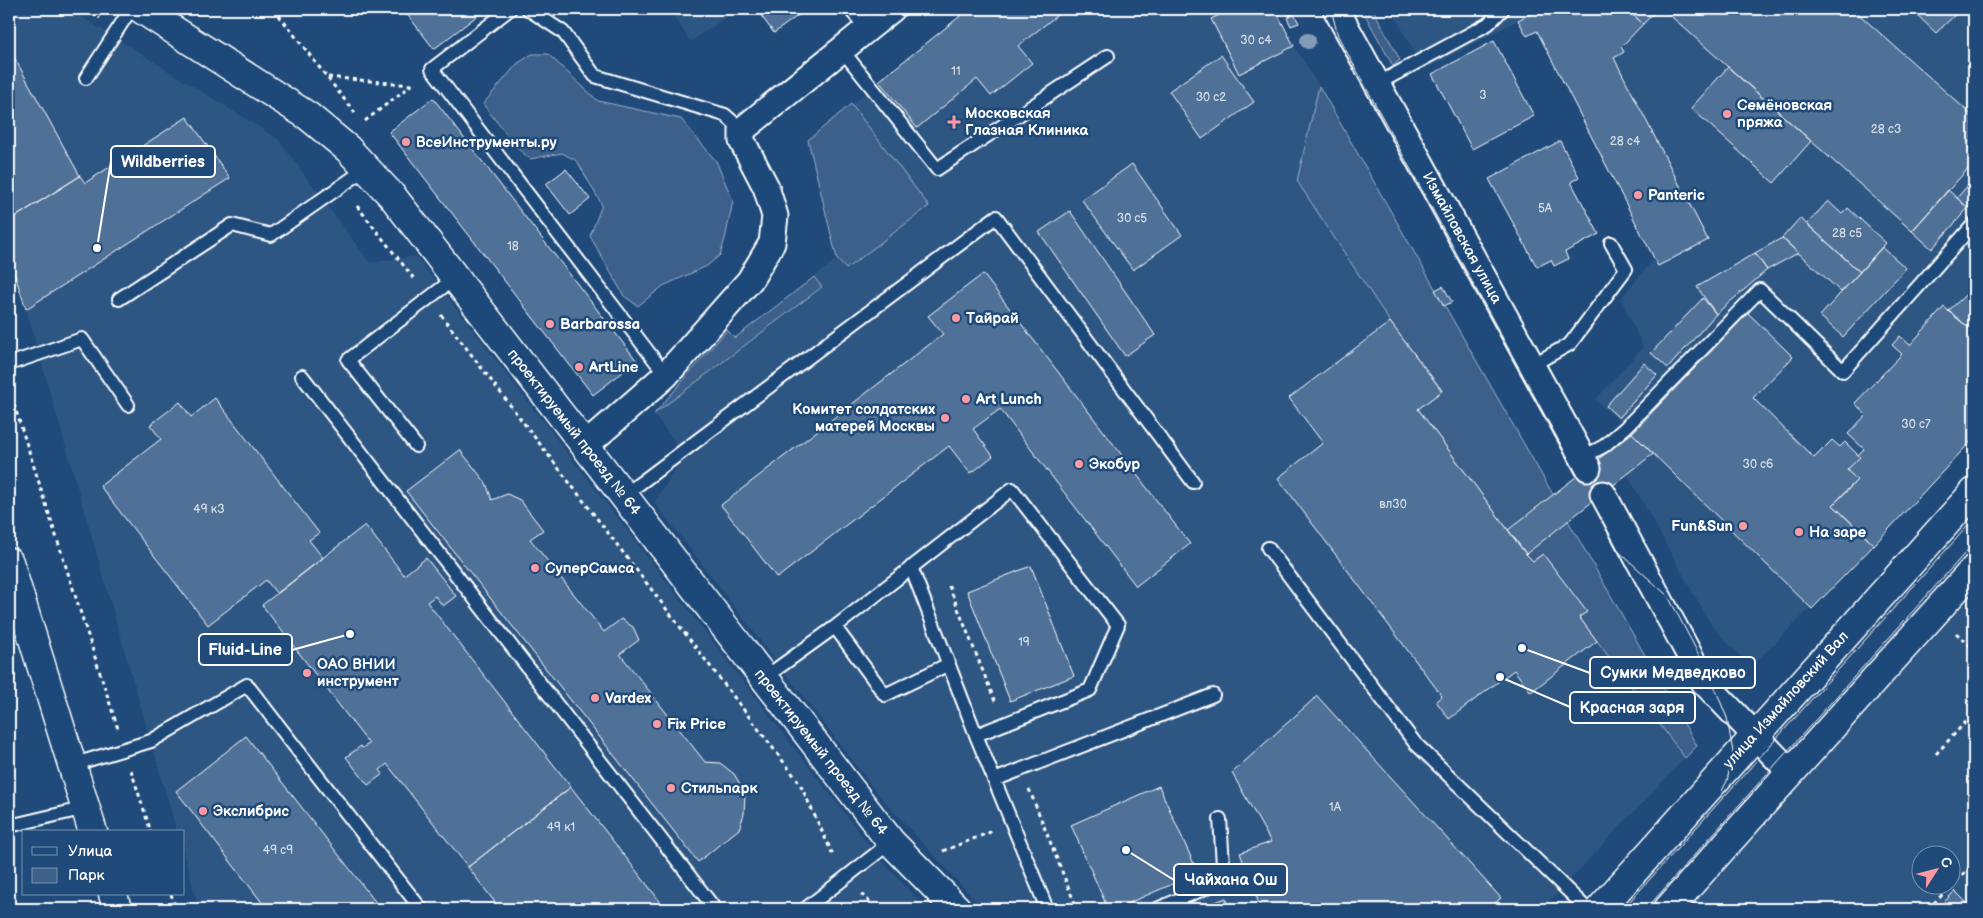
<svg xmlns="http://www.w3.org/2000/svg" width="1983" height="918" viewBox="0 0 1983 918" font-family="'Balsamiq Sans',sans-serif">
<rect width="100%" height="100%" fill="#1f4a7a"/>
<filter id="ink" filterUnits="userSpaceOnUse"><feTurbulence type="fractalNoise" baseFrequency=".02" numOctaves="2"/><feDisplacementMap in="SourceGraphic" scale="10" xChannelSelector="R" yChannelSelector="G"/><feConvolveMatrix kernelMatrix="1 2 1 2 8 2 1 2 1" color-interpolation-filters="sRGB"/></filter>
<g filter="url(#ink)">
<path fill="#2e5683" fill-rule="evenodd" d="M9,9H69L278,139L370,263L416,256L876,854L926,909H199L184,855V832H177L26,309L9,257Z
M669,9H737L691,42Z
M969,9H1275L1294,46L1319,86L1297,181L1390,322L1442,391L1533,561L1543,554L1587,612L1580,618L1685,758L1542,909H983L877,793L654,502L685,456L654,414L822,288L814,277L837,259L808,140Z
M1391,9H1974V438L1874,545L1751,667L1711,625L1612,447L1631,431L1595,400L1643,347L1621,299L1654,258L1537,31L1527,36L1518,20L1424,70Z
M1974,594V909H1684L1806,775ZM1920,856H1950V886H1920Z
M9,881L15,909H9Z"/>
<path fill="#3c618b" stroke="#9eb0c5" d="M1362,9H1373L1400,60L1393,66Z
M532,54H548L598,101L681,119L716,161L733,201L725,239L720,255L707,266L663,286L638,306L624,296L590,236L602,205L577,161L562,153L530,159L516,147L483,104L517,64Z
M1319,86L1697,746L1685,758L1579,617L1586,612L1543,554L1533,561L1526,554L1418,409L1442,390L1390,322L1297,181Z
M851,104L929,206L846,269L837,259L808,140Z
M814,277L822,287L654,414L727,330L735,338Z"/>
<path fill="#507197" stroke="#fff" d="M403,9H486L434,49Z
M756,9H807L774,33Z
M969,9H1065L1018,46L1032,63L991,96L977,79L917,128L879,81Z
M1231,9H1275L1294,46L1239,74L1211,19Z
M1540,9H1627L1643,24L1621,47L1624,52L1614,58L1708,240L1658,266L1537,31L1527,36L1518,20Z
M1627,9H1658L1643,24Z
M1663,9H1853L1974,117V162L1912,231Z
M1911,9H1959L1957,13L1936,33Z
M1294,14L1299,23L1291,26L1287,18Z
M1494,41L1534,116L1472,149L1432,74Z
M9,48L80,176L9,221Z
M1221,55L1254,102L1202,139L1169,91Z
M1728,67L1811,141L1774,183L1691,108Z
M433,98L637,361L593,395L389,132Z
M187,117L230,178L26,309L9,257V221L80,176L85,183Z
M1560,141L1579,177L1571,182L1599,234L1565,252L1568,259L1554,266L1551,260L1537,267L1489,179Z
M1132,164L1182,235L1133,270L1082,200Z
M566,169L590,199L570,215L546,184Z
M1974,178V201L1968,208L1957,198Z
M1948,190L1968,208L1932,249L1912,231Z
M1828,201L1842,214L1848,208L1886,243L1860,272L1807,224Z
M1070,211L1155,335L1125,356L1039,232Z
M1800,218L1860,272L1841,292L1782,238Z
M1782,238L1798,253L1767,270L1755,253Z
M1882,247L1906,268L1843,337L1820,316Z
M1755,253L1767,270L1716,314L1697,287Z
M983,274L1190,544L1136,586L1000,409L973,429L993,456L974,471L970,473L949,446L777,578L721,505L943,334L928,316Z
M1443,286L1452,302L1444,306L1435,290Z
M1974,287V332L1948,311Z
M1703,298L1716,314L1668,368L1651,353Z
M1944,307L1974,332V438L1874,545L1833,505L1857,480L1847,470L1860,457L1858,455L1864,449L1848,434L1866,415L1855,403L1902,354L1892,345L1900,336L1910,345Z
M1748,313L1793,357L1753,398L1814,458L1832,440L1840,447L1845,442L1860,457L1847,470L1857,480L1833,505L1874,545L1812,609L1632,433Z
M1390,322L1442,391L1418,409L1526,554L1533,561L1543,554L1587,612L1579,617L1597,641L1531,692L1514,670L1449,719L1436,701L1442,696L1278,478L1323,443L1289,398Z
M1644,363L1657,375L1619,418L1606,406Z
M215,398L319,533L309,540L323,558L277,594L266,580L208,625L100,486L161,439L150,425L180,402L191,417Z
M1632,433L1653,454L1526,554L1508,530Z
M460,450L486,483L492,500L507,494L520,500L543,530L530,539L604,632L621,619L633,627L639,640L620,654L705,762L720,763L734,774L745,792L744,814L739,829L698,862L406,491Z
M365,525L404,575L426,558L456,596L443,606L435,596L427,602L571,787L468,867L387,764L380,770L383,774L368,785L346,757L361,746L362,748L369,744L262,605Z
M1031,566L1074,676L1010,701L967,591Z
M1317,696L1501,898L1488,909H1261L1240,853L1271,842L1232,773Z
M246,736L381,909H267L176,791Z
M1159,786L1198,873L1115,909H1108L1071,825Z
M571,787L666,909H500L468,867Z
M1955,891L1973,909H1937Z
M1226,898L1231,909H1196Z"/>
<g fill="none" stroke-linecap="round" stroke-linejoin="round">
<g stroke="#fff" stroke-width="16">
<path id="lane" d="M510,9L432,69L666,375
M528,9L563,32L595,76L725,115L742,130
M850,9L867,29
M842,50L937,169L1108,56
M86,78L131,9
M1377,84L1488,24L1503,9
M119,299L232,225L271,235L367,168
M9,364L82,339L128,405
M1532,365L1570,344L1626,269L1611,243
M302,376L715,909
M416,446L348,360L455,278
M1583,457L1604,446L1626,427L1760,290L1843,371L1974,224
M623,496L996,217L1193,482
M1268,548L1415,743L1587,909
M911,567L976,735L1047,909
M949,664L885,695L835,627L1012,489L1118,625L1090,690L976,735
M764,678L835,627
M72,765L151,741L247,685L421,909
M994,780L1213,695
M9,826L86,808
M805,909L891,842
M1157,909L1224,880L1220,819"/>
</g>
<g stroke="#fff" stroke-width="29">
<path id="street" d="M1336,9L1588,468
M585,446L666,375L750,280L772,243L775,216L766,187L742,141V130L892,9
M1603,494L1704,682L1791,773"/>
</g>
<g stroke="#fff" stroke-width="31">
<path id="secondary" d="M141,9L308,116L348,149L393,197L891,842L957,909
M9,562L93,832
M113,894L117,909
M1600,909L1974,492
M1668,909L1974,569"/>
</g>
<path stroke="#fff" stroke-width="3" stroke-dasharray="4 4" stroke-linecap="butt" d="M85,9L100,18
M274,9L355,113
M1289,16L1300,9
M328,77L411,85
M365,121L414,83
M357,206L415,280
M441,315L799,782L834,857
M9,389L118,729
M949,586L996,704
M1956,633L1974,649
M1936,754L1974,713
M131,770L151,832
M1029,789L1077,909
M943,851L993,831
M171,894L176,909
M861,894L878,909
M1928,909L1974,863"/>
<use href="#lane" stroke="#1f4a7a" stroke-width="12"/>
<use href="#street" stroke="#1f4a7a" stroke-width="25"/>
<use href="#secondary" stroke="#1f4a7a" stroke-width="28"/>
<path stroke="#fff" stroke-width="1" d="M1331,9L1338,36L1578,476
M1592,502L1617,550L1668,596L1711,678L1727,718L1733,752L1727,781L1722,791
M1623,909L1974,519
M1646,909L1974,543"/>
</g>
<circle fill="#859cb6" cx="1308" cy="41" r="8"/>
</g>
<g fill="#ff9aa2" stroke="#1f4a7a" stroke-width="2">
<circle cx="1727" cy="114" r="5"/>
<path d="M951.5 114.5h5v5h5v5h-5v5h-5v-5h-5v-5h5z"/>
<circle cx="406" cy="142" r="5"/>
<circle cx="1638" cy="195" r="5"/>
<circle cx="956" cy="318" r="5"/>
<circle cx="550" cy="324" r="5"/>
<circle cx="579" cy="367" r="5"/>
<circle cx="966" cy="399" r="5"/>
<circle cx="945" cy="418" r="5"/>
<circle cx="1079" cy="464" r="5"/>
<circle cx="1743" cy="526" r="5"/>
<circle cx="1799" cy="532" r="5"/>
<circle cx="535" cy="568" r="5"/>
<circle cx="307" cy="673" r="5"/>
<circle cx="595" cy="698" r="5"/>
<circle cx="657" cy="724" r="5"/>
<circle cx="671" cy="788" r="5"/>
<circle cx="203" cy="811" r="5"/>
</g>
<g text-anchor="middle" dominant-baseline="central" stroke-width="5" stroke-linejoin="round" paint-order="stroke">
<g font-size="12" fill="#d3dce5">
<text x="1256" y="40">30 c4</text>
<text x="956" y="71">11</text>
<text x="1483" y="95">3</text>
<text x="1211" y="97">30 с2</text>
<text x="1886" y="129">28 с3</text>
<text x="1625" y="141">28 с4</text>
<text x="1545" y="208">5А</text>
<text x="1132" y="218">30 с5</text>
<text x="1847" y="233">28 с5</text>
<text x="513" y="246">18</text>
<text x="1916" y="424">30 с7</text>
<text x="1758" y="464">30 с6</text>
<text x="1393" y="504">вл30</text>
<text x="209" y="509">49 к3</text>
<text x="1024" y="642">19</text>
<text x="1335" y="807">1А</text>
<text x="561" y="827">49 к1</text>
<text x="278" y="850">49 с9</text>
</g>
<g font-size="15" font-weight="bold" fill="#fff" stroke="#1f4a7a" text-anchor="start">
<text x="1737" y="105">Семёновская<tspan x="1737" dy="17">пряжа</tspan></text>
<text x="965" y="113">Московская<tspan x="965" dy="17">Глазная Клиника</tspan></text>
<text x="416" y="142">ВсеИнструменты.ру</text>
<text x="1648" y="195">Panteric</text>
<text x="966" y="318">Тайрай</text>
<text x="560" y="324">Barbarossa</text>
<text x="589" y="367">ArtLine</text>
<text x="976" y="399">Art Lunch</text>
<text x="935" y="409" text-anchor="end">Комитет солдатских<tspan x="935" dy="17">матерей Москвы</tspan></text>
<text x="1089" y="464">Экобур</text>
<text x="1733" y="526" text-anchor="end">Fun&amp;Sun</text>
<text x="1809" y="532">На заре</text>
<text x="545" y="568">СуперСамса</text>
<text x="317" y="664">ОАО ВНИИ<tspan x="317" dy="17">инструмент</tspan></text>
<text x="605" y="698">Vardex</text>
<text x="667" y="724">Fix Price</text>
<text x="681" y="788">Стильпарк</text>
<text x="213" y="811">Экслибрис</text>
</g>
<g font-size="15" fill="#fff" stroke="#1f4a7a">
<text transform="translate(1462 238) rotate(61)">Измайловская улица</text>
<text transform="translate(574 432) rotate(52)">проектируемый проезд № 64</text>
<text transform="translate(1786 700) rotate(-48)">улица Измайловский Вал</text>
<text transform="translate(821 752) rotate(52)">проектируемый проезд № 64</text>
</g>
</g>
<path fill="none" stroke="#fff" stroke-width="2" d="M97 248L111 161M350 634L292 650M1522 648L1590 673M1500 677L1570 707M1126 850L1174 880"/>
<g fill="#fff" stroke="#1f4a7a" stroke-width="2">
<circle cx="97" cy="248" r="5"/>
<circle cx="350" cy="634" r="5"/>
<circle cx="1522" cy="648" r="5"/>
<circle cx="1500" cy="677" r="5"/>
<circle cx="1126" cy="850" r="5"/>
</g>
<g fill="#1f4a7a" stroke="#fff" stroke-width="2">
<rect x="111" y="146" width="104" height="31" rx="5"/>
<rect x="199" y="634" width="93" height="31" rx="5"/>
<rect x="1590" y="657" width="165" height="31" rx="5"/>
<rect x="1570" y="692" width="125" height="31" rx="5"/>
<rect x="1174" y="864" width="113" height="31" rx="5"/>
</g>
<g font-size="16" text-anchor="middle" font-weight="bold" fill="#fff">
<text x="163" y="167">Wildberries</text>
<text x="245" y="655">Fluid-Line</text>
<text x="1673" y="678">Сумки Медведково</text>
<text x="1632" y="713">Красная заря</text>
<text x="1231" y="885">Чайхана Ош</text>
</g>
<rect width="1983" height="918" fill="none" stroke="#1f4a7a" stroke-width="30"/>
<rect x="15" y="15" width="1953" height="888" fill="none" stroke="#fff" stroke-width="2" filter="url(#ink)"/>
<rect x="22" y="830" width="162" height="65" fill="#1f4a7a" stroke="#7992af"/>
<rect x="32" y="847" width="25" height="8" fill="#1f4a7a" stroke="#7992af"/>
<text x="68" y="856" font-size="15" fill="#ffffff">Улица</text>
<rect x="32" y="868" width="25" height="15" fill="#3c618b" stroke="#7992af"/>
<text x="68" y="880" font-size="15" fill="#ffffff">Парк</text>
<g transform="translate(1936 870) rotate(54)"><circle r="24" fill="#1f4a7a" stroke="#7992af"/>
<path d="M0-4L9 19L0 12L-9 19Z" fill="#ff9aa2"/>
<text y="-8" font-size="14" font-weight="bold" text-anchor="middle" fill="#ffffff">С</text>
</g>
</svg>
